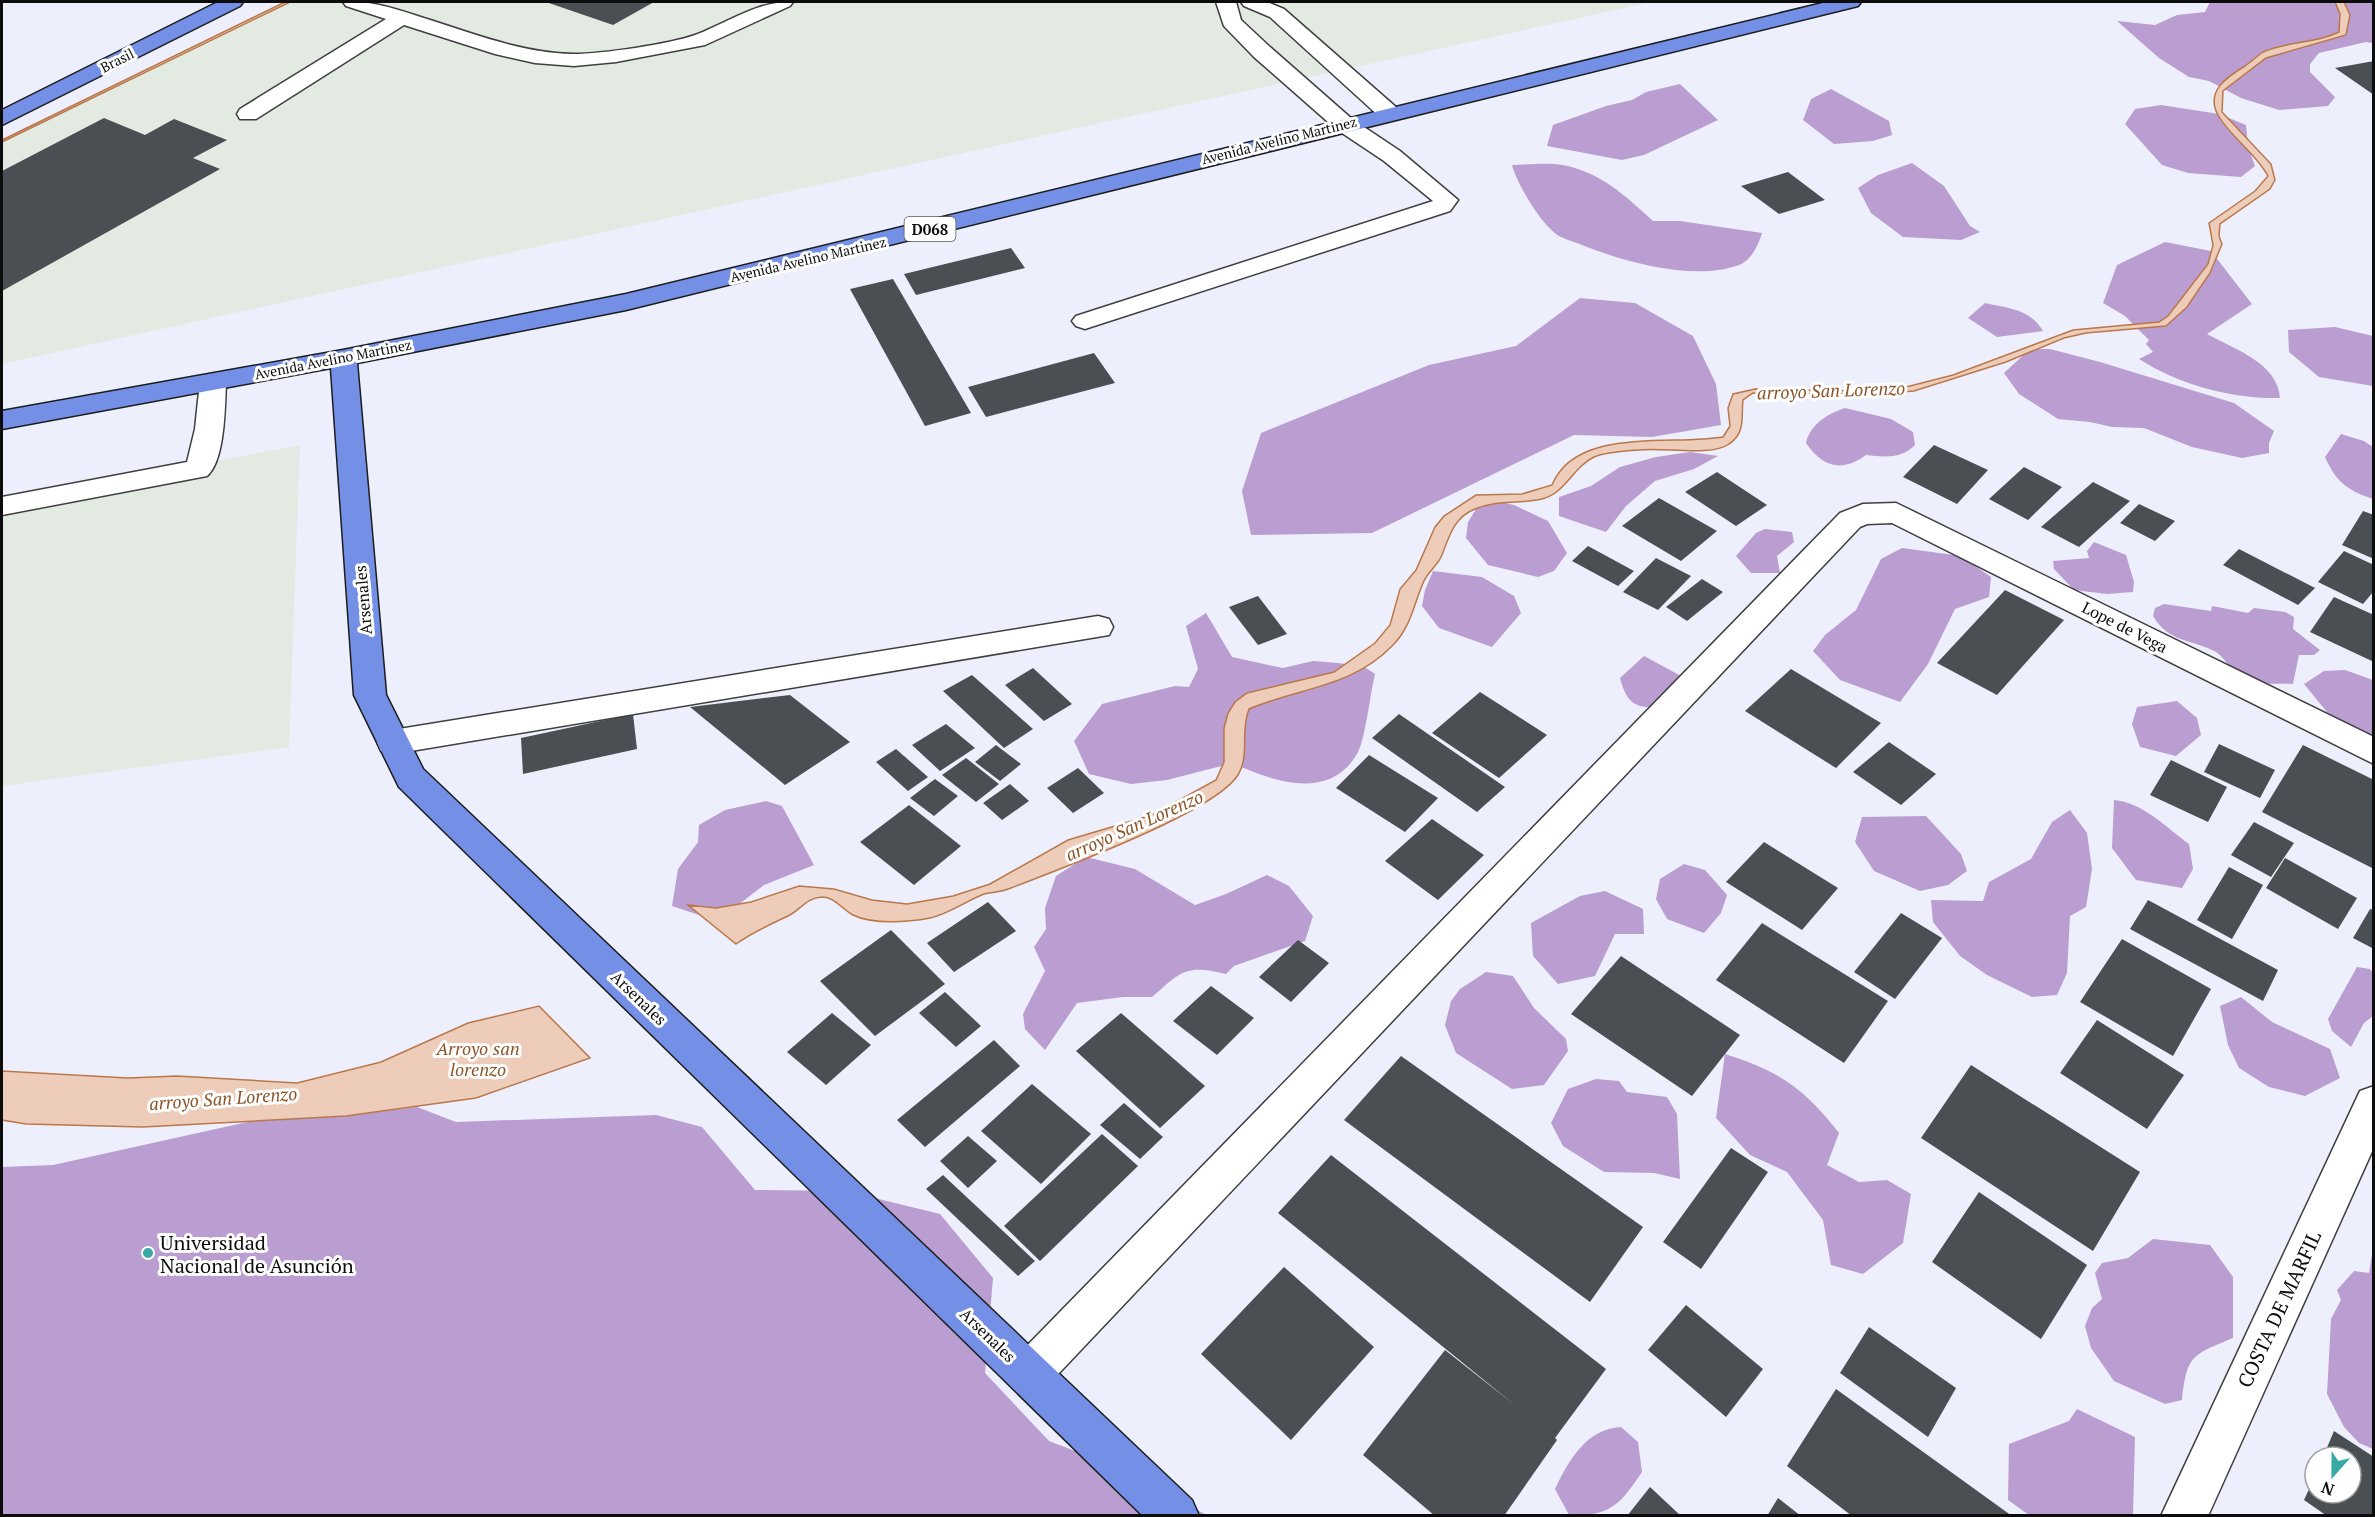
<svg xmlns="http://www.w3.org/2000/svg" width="2375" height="1517" viewBox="0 0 2375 1517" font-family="'PT Serif',serif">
<rect width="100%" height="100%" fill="#edf0fc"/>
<path fill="#e2eae1" d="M288,2H1652L2,364V142Z
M300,445L289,747L2,786V502Z"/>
<path fill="#ba9dd1" d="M2210,2H2373V43L2366,42L2319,53L2310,64V72L2335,97L2328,106L2279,110L2241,98L2209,81L2189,77L2159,58L2117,21L2155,25L2177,15L2205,12Z
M1680,84L1718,120L1644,155L1622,160L1547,146L1553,125L1606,106L1632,100L1646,92Z
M1831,89L1889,121L1892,135L1873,141L1834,144L1803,120L1811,99Z
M2161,105L2219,114L2246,125L2248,147L2255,166L2241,177L2188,173L2162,165L2125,124L2135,109Z
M1912,163L1944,186L1970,226L1980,232L1961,240L1903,237L1871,213L1858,188L1878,175Z
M1512,165C1528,165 1547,162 1563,165C1600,172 1626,196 1653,221H1680L1762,233C1759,244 1751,261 1739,265C1693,282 1620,261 1577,243C1571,241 1561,238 1556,234C1540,222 1517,184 1512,165Z
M2165,242L2211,251L2252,304L2207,334C2234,349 2278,363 2280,398C2231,399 2180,385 2139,359L2153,352L2146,344L2149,340L2125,316L2103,303L2117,265Z
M1580,298L1635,303L1693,336L1716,384L1721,425L1652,437L1574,435L1372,533L1251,535L1242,491L1261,433L1429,365L1516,346Z
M1985,303C2008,308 2030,309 2043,331L1997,337L1968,318Z
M2335,327L2373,336V386L2319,377L2289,352L2288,330Z
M2030,349H2050L2100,362L2234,403L2274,431L2269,443V453L2242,458L2192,447L2144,428L2112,427L2090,422L2058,419L2019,394L2004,373Z
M1845,408L1891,419L1913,432L1915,445C1902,459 1884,457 1866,455C1841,473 1823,467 1806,443C1810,424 1829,413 1845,408Z
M2341,434L2364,441L2373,447V499C2347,490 2336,482 2325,457Z
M1690,452L1718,456L1694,469L1655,481L1626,506L1606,532L1559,516V497L1591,486L1620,467L1656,457Z
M1483,498L1514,505L1548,521L1567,553L1554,571L1538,577L1488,565L1466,538L1468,522Z
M1765,529L1792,532L1794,542L1777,556L1780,573H1751L1736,556L1756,533Z
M2094,542L2126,555L2134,582L2133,592L2107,594L2074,590L2054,569L2053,561L2089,558L2087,551Z
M1902,548L1961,556L1991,577L1989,597L1955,609L1928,664L1900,702L1840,680L1813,651L1825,635L1856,610L1881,559Z
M1433,571L1482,577L1514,596L1521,613L1492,647L1439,628L1422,606L1425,590Z
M2164,604L2211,611L2212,606L2248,613L2254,608L2285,612L2294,617L2293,629L2320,650L2314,655H2299L2293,684C2278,683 2256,686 2242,679C2231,673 2226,658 2216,652C2192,639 2169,643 2153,616L2155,608Z
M1206,613L1232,657L1283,668L1313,661L1338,663L1363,666L1375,674C1370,694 1366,736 1358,752C1331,802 1273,782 1233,763L1167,780L1131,784L1089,774L1074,741L1102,704L1175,686L1189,687L1198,669L1186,626Z
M1644,656L1683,677L1663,708C1636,708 1627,705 1620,678Z
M2345,670L2373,680V746L2331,717L2304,684L2324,671Z
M2177,701L2197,718L2201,735L2176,756L2140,747L2132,724L2137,707Z
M2114,800C2142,802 2167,828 2189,844L2193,869L2182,888L2136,880L2112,848Z
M766,801L782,806L814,865L764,885L717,921L672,906L678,869L698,842L699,825L725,810Z
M2070,810L2087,833L2092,869L2086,907L2070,916L2067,973L2057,995L2032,997L1987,975L1960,956L1933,922L1931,900L1983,901L1989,882L2031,859L2052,822Z
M1926,816L1961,854L1967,871L1948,885L1920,891L1874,871L1855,842L1862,817Z
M1086,857L1135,869L1195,905L1226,894L1267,875L1289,886L1313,916L1305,941L1234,966L1226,974C1185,964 1182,971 1152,997H1123L1077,1003L1045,1050L1025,1029L1023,1014L1045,971L1034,947L1046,929L1045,908L1056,876Z
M1684,864L1705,870L1727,895L1721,913L1704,933L1667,919L1656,899L1660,879Z
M1605,891L1643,909L1644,934H1615L1595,976L1558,984L1533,956L1531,923L1580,896Z
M2357,967L2370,969L2373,973V1016L2364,1023L2351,1047L2332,1031L2328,1019Z
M1486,972L1513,976L1534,1008L1566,1039L1568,1051L1544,1085L1512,1089L1456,1053L1445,1025L1451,1001L1460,989Z
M2241,997L2272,1022L2330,1049L2340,1078L2305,1096L2269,1087L2239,1068L2228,1045L2220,1006Z
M1725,1054C1779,1071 1804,1088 1839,1133L1827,1165L1859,1182L1887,1180L1911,1194L1903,1243L1863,1274L1831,1265L1823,1220L1787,1172L1750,1155L1716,1118Z
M1596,1079L1619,1081L1627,1092L1667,1097L1677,1114L1680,1179L1654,1173L1604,1172L1563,1146L1551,1123L1568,1089Z
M417,1107L456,1122L656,1115L702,1127L755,1190L846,1191L940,1214L993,1278L985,1373L1049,1441L1143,1477L1206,1515L2,1516V1167L53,1165L252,1121L346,1116Z
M2153,1239L2210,1245L2233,1277V1338C2192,1355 2187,1355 2182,1400L2165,1404L2114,1381L2091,1348L2085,1326L2092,1308L2102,1299L2095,1273L2102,1263L2128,1258Z
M2373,1249L2374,1449H2373L2359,1443L2344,1427L2327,1394L2331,1319L2341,1300L2337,1290L2354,1271L2369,1273Z
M2077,1409L2135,1437L2133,1515H2029L2008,1500L2009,1444L2069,1421Z
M1621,1427L1638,1442L1642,1472C1621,1503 1611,1517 1569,1515L1555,1489C1569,1460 1586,1429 1621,1427Z"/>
<path fill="#edcdb9" stroke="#ba774a" stroke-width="1.5" d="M285,2H290L2,142V140Z
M2335,2H2344L2350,15L2346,35L2266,58L2223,91L2222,112L2271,164L2275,180L2270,189L2220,224L2219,236L2222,244L2210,273L2187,307L2166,326L2086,333L2064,338L2006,362L1914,391L1874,394L1753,393L1743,400C1741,417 1746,433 1729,444C1711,457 1663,447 1639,450C1626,451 1606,452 1594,457C1573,467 1566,493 1542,499C1519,504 1497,500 1475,509C1454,517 1449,537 1442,555C1438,565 1428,572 1424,581C1413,605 1412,626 1392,646C1353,687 1298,688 1249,709C1240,731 1250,756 1238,775C1214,813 1057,870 1011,888C1002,892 993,892 984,894C966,901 949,914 930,918C909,922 873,925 853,915C843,910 835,897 822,897C805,898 801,910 788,916C769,925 753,932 736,944L688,905L716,908L751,902L799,886L834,889L872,900L907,904L953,896L990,884L1068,840L1152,815L1216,780L1224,762V728L1228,713L1235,702L1247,693L1334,672L1375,643L1390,625L1400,589L1416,570L1435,527L1444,516L1476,495L1522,494L1552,485C1576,426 1672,446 1723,437L1730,426L1728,408L1733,394L1755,389L1861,391L1906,387L1953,375L2073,330L2159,322L2168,316L2208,264L2213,245L2209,223L2255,191L2268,176C2255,152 2231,138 2218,115C2205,91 2227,77 2245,66C2251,62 2257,56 2263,52C2287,41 2315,44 2339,32L2340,14Z
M539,1006L590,1058L476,1098L346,1116L143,1127L26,1124L2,1120V1071L128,1078L177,1076L297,1083L381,1062L468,1023Z"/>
<path fill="#4a4f53" d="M546,2H654L613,25Z
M2374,61V95L2335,68Z
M104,118L145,135L174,119L227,140L193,158L220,169L2,291V171Z
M1788,172L1825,200L1779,214L1741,186Z
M1011,248L1025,268L916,295L904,274Z
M893,279L971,413L925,426L850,289Z
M1094,353L1115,383L986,417L968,387Z
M1934,445L1988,470L1957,504L1903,477Z
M2024,467L2062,487L2028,520L1989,499Z
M1717,472L1767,505L1736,526L1685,492Z
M2093,482L2130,501L2079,547L2041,527Z
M1659,498L1717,531L1681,561L1622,526Z
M2139,504L2175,521L2155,541L2120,523Z
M2363,511L2374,515V559L2342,545Z
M1588,546L1634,571L1618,586L1572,561Z
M2239,549L2315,588L2298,605L2223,565Z
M2344,551L2374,565V591L2363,604L2318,582Z
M1656,558L1691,576L1658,610L1623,592Z
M1702,579L1723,592L1687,621L1666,607Z
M2005,590L2064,620L1997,695L1937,663Z
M1258,596L1287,634L1258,645L1229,607Z
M2334,597L2374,615V662L2310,632Z
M1033,668L1072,704L1044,721L1005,685Z
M1791,669L1881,723L1836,768L1745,711Z
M972,675L1033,729L1004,748L943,691Z
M1480,692L1547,735L1499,778L1432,733Z
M790,695L850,742L785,785L690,707Z
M633,714L637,749L523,774L521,738Z
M1399,714L1505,787L1477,812L1372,738Z
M946,724L975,748L940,771L912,745Z
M1889,742L1936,774L1901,805L1853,772Z
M2219,744L2275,770L2260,798L2204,772Z
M996,745L1021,764L1000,781L975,762Z
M2303,745L2374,780V869L2262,812Z
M896,749L928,777L908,791L876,762Z
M1369,755L1438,798L1405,832L1336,788Z
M966,758L999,784L976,802L942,775Z
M2171,760L2227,787L2208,822L2150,795Z
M1078,768L1104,793L1073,813L1047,788Z
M935,779L958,796L934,816L910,798Z
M1010,784L1029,801L1002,820L983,803Z
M909,805L961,846L914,885L860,842Z
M1432,819L1484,855L1438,900L1385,861Z
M2254,822L2294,843L2271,877L2231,855Z
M1764,842L1838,888L1802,930L1726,882Z
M2285,858L2357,898L2338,929L2266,888Z
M2229,867L2263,885L2232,939L2197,920Z
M2148,900L2278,970L2263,1001L2130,929Z
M988,902L1016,931L954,972L927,943Z
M2370,909L2374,910V949L2353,938Z
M1901,913L1942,938L1895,999L1854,972Z
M1762,923L1888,1001L1844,1063L1716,980Z
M891,930L945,984L875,1036L820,981Z
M2122,939L2211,989L2173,1056L2080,1002Z
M1298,940L1329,963L1291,1002L1259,977Z
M1621,956L1740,1035L1692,1096L1571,1014Z
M1211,986L1254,1018L1217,1055L1173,1021Z
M945,992L981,1026L956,1047L919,1013Z
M832,1013L871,1045L826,1085L787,1052Z
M1121,1013L1205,1086L1160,1128L1076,1051Z
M2097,1020L2184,1075L2147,1129L2060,1073Z
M994,1040L1020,1066L925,1147L897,1120Z
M1401,1056L1643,1227L1590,1302L1344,1120Z
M1971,1065L2140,1172L2093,1251L1921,1138Z
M1032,1084L1091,1134L1041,1184L981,1131Z
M1124,1103L1163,1137L1140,1159L1100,1125Z
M1102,1134L1138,1166L1040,1261L1004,1226Z
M968,1136L997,1161L968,1188L940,1161Z
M1731,1148L1768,1172L1701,1269L1663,1242Z
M1331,1155L1606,1369L1555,1438L1557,1440L1504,1516H1435L1363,1455L1445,1350L1516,1406L1278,1213Z
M943,1175L1035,1261L1018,1276L926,1189Z
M1979,1192L2087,1265L2041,1339L1932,1262Z
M1284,1267L1374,1347L1291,1440L1201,1354Z
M1686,1305L1763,1369L1726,1417L1648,1350Z
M1869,1327L1956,1388L1928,1437L1840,1373Z
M1836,1389L2012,1516H1852L1787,1466Z
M2334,1431L2374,1457V1516H2327L2304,1500L2315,1476V1493H2351V1457H2323Z
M1650,1487L1681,1516H1627Z
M1778,1498L1801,1516H1767Z"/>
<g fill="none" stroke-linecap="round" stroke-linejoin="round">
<g stroke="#3f3f3f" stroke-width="3">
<path id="minor" d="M343,2C372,0 399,10 427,19C475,34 522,53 573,54C601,54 670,44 695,35C727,23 759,0 793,2L790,6L705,45L616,62L574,66L535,63L495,54L404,25L256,119H240L237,114L240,109L386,19L346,6Z
M1216,2H1236L1241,20L1270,47L1352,119L1400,151L1458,200L1450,211L1094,326L1085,329L1076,326L1072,321L1076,316L1433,201L1384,161L1336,129L1254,57L1224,26Z
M1241,2H1267L1284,9L1397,108L1400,113L1397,118H1381L1270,17L1244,6Z
M213,374L222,376L226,382C225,405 225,461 207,476L2,515V497L187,462L195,429L200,382L204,376Z
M1896,503L2374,737V764L1892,523L1867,524L1860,527L1044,1389L1029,1396L1014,1389L1007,1374L1014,1359L1840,513L1863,504Z
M1098,616L1109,619L1113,627L1109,635L393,754L381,751L377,742L381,733L393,730Z
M2374,1086V1147L2208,1516H2161L2360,1091Z"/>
</g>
<g stroke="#1d1d1d" stroke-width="3">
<path id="major" d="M218,2H243L240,6L2,125V110Z
M1827,2H1861L1858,6L626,310L357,363L386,695L423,769L1192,1500L1199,1516H1143L399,787L354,695L331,368L2,429V411L343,350L626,294Z"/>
</g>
<use href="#minor" fill="#fff" fill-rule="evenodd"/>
<use href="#major" fill="#748fe6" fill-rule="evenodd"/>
</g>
<circle fill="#37a9a4" stroke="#fff" stroke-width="2" cx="148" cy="1253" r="6"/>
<g text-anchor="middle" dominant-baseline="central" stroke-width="6" stroke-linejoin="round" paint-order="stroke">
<g font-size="14" fill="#0c0c0c" stroke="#fff">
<text transform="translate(117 60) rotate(-27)">Brasil</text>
<text transform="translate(1279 140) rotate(-14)">Avenida Avelino Martinez</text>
<text transform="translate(808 259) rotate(-13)">Avenida Avelino Martinez</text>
<text transform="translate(333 359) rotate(-11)">Avenida Avelino Martinez</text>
</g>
<rect fill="#fff" stroke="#555" stroke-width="1.5" x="904.5" y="217" width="51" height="24" rx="4.5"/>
<g font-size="15" font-weight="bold" fill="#0c0c0c">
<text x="930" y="229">D068</text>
</g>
<g font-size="16" fill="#0c0c0c" stroke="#fff">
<text transform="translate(363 600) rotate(-95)">Arsenales</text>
<text transform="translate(2125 627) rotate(27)">Lope de Vega</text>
<text transform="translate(639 998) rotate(44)">Arsenales</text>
<text transform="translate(988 1335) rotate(44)">Arsenales</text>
</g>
<g font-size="18" font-style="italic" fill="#8c5427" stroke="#fff">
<text transform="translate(1831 390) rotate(-2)">arroyo San Lorenzo</text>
<text transform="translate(1134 825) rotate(-24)">arroyo San Lorenzo</text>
<text x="478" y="1048">Arroyo san<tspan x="478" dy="21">lorenzo</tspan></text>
<text transform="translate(223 1098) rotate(-4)">arroyo San Lorenzo</text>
</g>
<g font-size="20" fill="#0c0c0c" stroke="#fff" text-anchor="start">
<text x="160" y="1242">Universidad<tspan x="160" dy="23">Nacional de Asunción</tspan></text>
</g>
<g font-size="20" fill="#0c0c0c" stroke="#fff">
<text transform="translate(2279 1309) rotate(-65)">COSTA DE MARFIL</text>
</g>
</g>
<rect width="2375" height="1517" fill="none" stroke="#0c0c0c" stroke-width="6"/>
<g transform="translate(2333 1475) rotate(201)"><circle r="28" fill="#ffffff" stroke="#9e9e9e" stroke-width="1.5"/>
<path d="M0-4.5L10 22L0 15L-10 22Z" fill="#37a9a4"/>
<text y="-9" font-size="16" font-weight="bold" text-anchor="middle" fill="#0c0c0c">N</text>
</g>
</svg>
